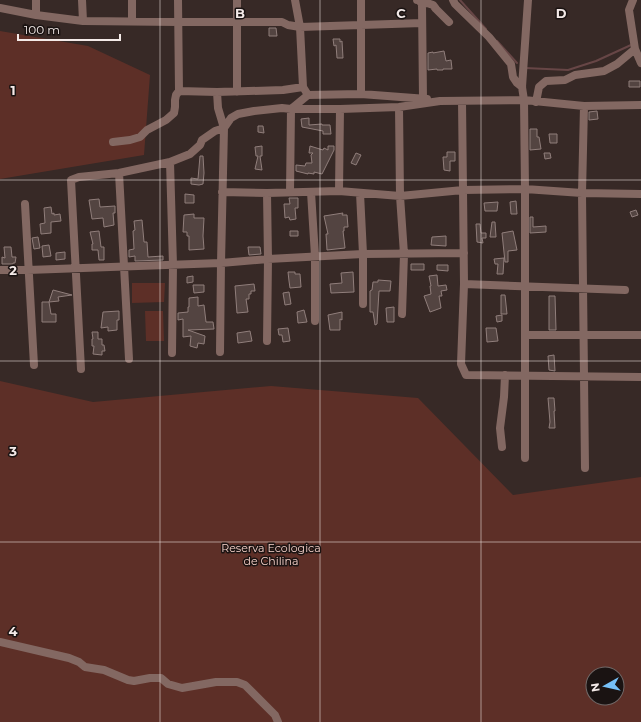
<svg xmlns="http://www.w3.org/2000/svg" width="641" height="722" viewBox="0 0 641 722" font-family="Montserrat,sans-serif">
<rect width="100%" height="100%" fill="#372926"/>
<path fill="#5d2f27" fill-rule="evenodd" d="M0,31L88,46L150,75L144,155L0,179Z
M132,283H165L164,302L132,303Z
M145,311H163L164,341H146Z
M0,381L93,402L271,386L418,398L513,495L641,477V722H0ZM593,674H617V698H593Z"/>
<g fill="none" stroke-linecap="round" stroke-linejoin="round">
<path stroke="#674646" stroke-width="2" d="M460,0L486,29
M497,41L517,63
M525,68L568,70L596,61L631,45"/>
</g>
<path fill="#534441" stroke="#907e7b" d="M269,28H276L277,36H269Z
M333,39H340V42L342,41L343,58H337L336,45L334,46Z
M444,51L446,61L451,60L452,69H443V70H437V69L428,70V53L433,52V53Z
M629,81H640V87H629Z
M597,111L598,119L589,120V112Z
M309,118V125L322,124V125H330L331,134H323V131L302,127L301,119Z
M258,126H263L264,133L258,132Z
M530,129H537V137H539L541,149L530,150Z
M549,134H557V143H550Z
M262,146V156H260L262,170L255,169L258,156H256L255,147Z
M310,146L323,150L324,148L328,150V146H334V150L322,174L314,172V174L308,173V174L296,171V165L305,166L306,163H312L311,155L313,153H309Z
M447,152H455V161H450V171L444,170L443,157H447Z
M356,153L361,155L356,165L351,163Z
M544,153H550L551,158L545,159Z
M200,156H203L204,173L203,184L199,185L191,184V178L198,179Z
M185,194L194,195V203H185Z
M289,198H298V208H295L296,219L290,220L289,217L285,218L284,204H290Z
M99,199L100,207L115,206V213H113L114,225L104,227L103,218L92,219L89,200Z
M516,201L517,214H511L510,202Z
M498,202L497,211H485L484,203Z
M51,207L52,214L54,213V215L60,214L61,221L51,222V233L41,234L40,224L45,223L44,208Z
M636,210L638,215L632,217L630,212Z
M343,213L342,215H347L348,227H344V231H343L345,248L327,250L326,234H328L324,216Z
M194,214V218H204L203,236L204,249L189,250V236H187V232H183L184,215Z
M530,217H533V227L546,226V232L530,233Z
M142,220L144,242H147L148,257L163,256V260L135,261V256L129,257V250L134,249L133,231L135,230L134,221Z
M492,222H495L496,237H490Z
M476,224H480L481,233H486V238H482L483,243L477,242Z
M99,231L101,247H104V260H99L98,250H92V244H93L90,232Z
M290,231H298V236H290Z
M513,231L517,250L508,251V262H505L502,233Z
M446,236V246L431,245L432,237Z
M38,237L40,248L34,249L32,238Z
M49,245L51,256L43,257L42,246Z
M4,247H11L12,257H16L15,263H13V264H2V257L5,258Z
M248,247H260L261,254L249,255Z
M65,252V259L56,260V253Z
M504,258L503,274H497L498,264H495L494,259Z
M411,264H424V270H411Z
M437,265H448V271L437,270Z
M288,272H295V274H300L301,287L290,288L289,281Z
M353,272L354,292L331,293L330,284L342,283L341,273Z
M437,275L438,286L446,285L447,290L441,291L442,296H439L441,308L430,312L424,296L431,294L430,286H431L429,276Z
M193,276V282L187,283V277Z
M378,280L391,281L390,291H379L377,324L375,325L373,312H370V291L372,290L373,282H378Z
M254,284L255,291H251V294H249V299H246L248,312L237,313L235,286Z
M193,285H204V292L194,293Z
M53,290L72,295L58,297L59,301L49,302L51,314H56V322H42V302H49Z
M289,292L291,304L285,305L283,293Z
M501,295H505L507,314H501Z
M549,296H555L556,330H549Z
M198,297V306L204,305L206,322H213L214,329L188,330L205,336L204,344L198,343L197,348L190,346L191,336L183,337V319L178,320V313L188,312V307H189V298Z
M394,307V322H387L386,308Z
M304,310L307,322L298,323L297,312Z
M119,311V320H117V330L108,331V327L101,328L103,312Z
M342,312V320L340,319V330H330L328,315Z
M502,315V321L497,322L496,316Z
M288,328L290,341L283,342L282,335H279L278,329Z
M486,328H496L498,341L487,342Z
M250,331L252,341L238,343L237,333Z
M92,332H98V339H102V345H104L105,351H102V355L93,354L94,346H92V339H93Z
M554,355L555,371L549,370L548,356Z
M548,398H554L555,411H554L555,428H549L550,422Z"/>
<g fill="none" stroke-linecap="round" stroke-linejoin="round">
<path stroke="#836862" stroke-width="8" d="M36,0V15
M82,0L83,21
M132,0V21
M178,0L179,91L217,92
M237,0V92
M417,0H419L422,4L427,3L433,5L436,9L449,22
M453,0L455,4L489,37L511,64L513,77L517,83L522,87
M633,0L629,10L635,49L641,63
M422,4L423,99
M0,8L36,15L83,21L178,22H282L288,25L300,27L295,0
M303,87L300,27L361,25V0
M361,94V25L422,23
M308,95L361,94L427,99
M462,101L463,190L464,284L461,364L466,375L641,377
M536,102L539,87L546,81L565,80L575,75L604,71L617,64L635,49
M584,106L582,193L585,468
M399,107L400,196L404,254L402,314
M113,142L130,140L140,137L147,130L166,120L174,113L175,107V100L176,95L179,91
M170,162L173,265L172,353
M119,173L129,359
M339,191L340,109
M222,192L267,193L339,191L400,196L463,190L525,189L582,193L641,194
M311,192L315,256V321
M360,193L363,254V304
M25,204L34,365
M0,270H28L221,263L268,259L363,254L464,253
M464,284L625,290
M525,335H641
M267,341L268,259L267,193
M220,352L221,263L224,128L231,118L238,114L254,111L282,108L291,109H340L399,107L440,101L524,100L584,106L641,105
M81,369L71,180L79,177L119,173L170,162L190,154L200,145L202,140L215,131L224,128L218,108L217,92L283,90L303,87L308,95L291,109L290,192
M502,447L500,428L504,397L505,375
M525,458V189L524,100L522,87L528,0
M0,642L69,658L79,662L85,667L104,670L128,680L134,681L150,678H161L168,684L182,688L216,682H237L245,685L275,715L278,722"/>
</g>
<path fill="none" stroke="#f4eae8" stroke-width="1" stroke-opacity="0.55" d="M160,0V722M320,0V722M481,0V722M0,180H641M0,361H641M0,542H641"/>
<g text-anchor="middle" dominant-baseline="central" stroke-width="3" stroke-linejoin="round" paint-order="stroke">
<g font-size="11" fill="#f8d2ca" stroke="#1a1312">
<text x="271" y="548">Reserva Ecologica<tspan x="271" dy="13">de Chilina</tspan></text>
</g>
</g>
<g font-size="13" text-anchor="middle" font-weight="bold" fill="#f4eae8" stroke="#1a1312" stroke-width="3" stroke-linejoin="round" paint-order="stroke">
<text x="240" y="18">B</text>
<text x="401" y="18">C</text>
<text x="561" y="18">D</text>
<text x="13" y="95">1</text>
<text x="13" y="275">2</text>
<text x="13" y="456">3</text>
<text x="13" y="636">4</text>
</g>
<g transform="translate(605 686) rotate(262)"><circle r="19" fill="#1a1312" stroke="#716968"/>
<path d="M0-3L7 15L0 10L-7 15Z" fill="#76c0f7"/>
<text y="-6" font-size="11" font-weight="bold" text-anchor="middle" fill="#f4eae8">N</text>
</g>
<path d="M18 34v6h102v-6" fill="none" stroke="#f4eae8" stroke-width="2"/>
<text x="24" y="34" font-size="12" fill="#f4eae8" stroke="#1a1312" stroke-width="3" paint-order="stroke">100 m</text>
</svg>
